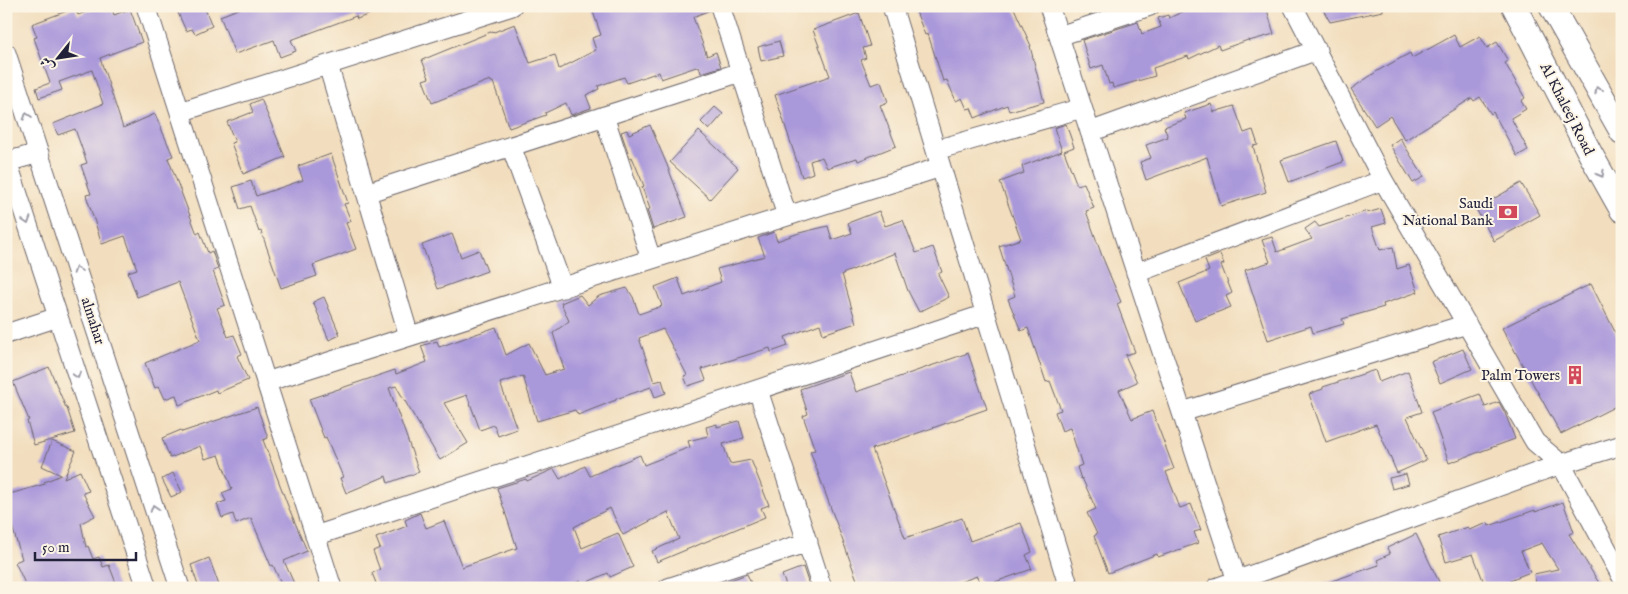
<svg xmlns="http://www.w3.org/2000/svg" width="1628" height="594" viewBox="0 0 1628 594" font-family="'IM FELL English',Amiri,serif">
<rect width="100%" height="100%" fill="#fcf5e5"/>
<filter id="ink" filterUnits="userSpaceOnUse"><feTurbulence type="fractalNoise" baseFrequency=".02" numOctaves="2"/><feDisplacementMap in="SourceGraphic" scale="10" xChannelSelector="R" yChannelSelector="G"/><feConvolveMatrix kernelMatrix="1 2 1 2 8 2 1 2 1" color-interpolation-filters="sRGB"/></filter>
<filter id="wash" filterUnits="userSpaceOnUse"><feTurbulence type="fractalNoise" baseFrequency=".0096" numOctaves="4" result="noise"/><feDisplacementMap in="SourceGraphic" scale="20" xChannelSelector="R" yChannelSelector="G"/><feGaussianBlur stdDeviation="1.12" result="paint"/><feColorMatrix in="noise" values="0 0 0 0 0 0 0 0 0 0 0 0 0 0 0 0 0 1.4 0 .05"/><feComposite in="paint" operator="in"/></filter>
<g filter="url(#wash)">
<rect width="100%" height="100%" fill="#f2debe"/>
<g id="blocks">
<path fill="#aa99da" d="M101,6H111L114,15L130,9L142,42L100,58L123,128L155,114L173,156L168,158L197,234L200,232L208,253L212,251L218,269L213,271L225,305L217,308L228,337L234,335L242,354L237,356L248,380L217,393L216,390L179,405L176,395L165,399L159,386L155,388L145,363L200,340L178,282L137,297L128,272L137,269L125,236L102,244L86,195L91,194L81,165L87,163L75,129L58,135L53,124L103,104L92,70L59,82L62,90L39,98L36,88L50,83L34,38L37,37L32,24L75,8L78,15Z
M175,6H204L212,26L195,34L192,29L186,31Z
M246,6H388V7L357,19L356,16L291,40L296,51L280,57L274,40L235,54L220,16Z
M591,6H709L710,10L693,17L707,56L716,52L721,67L701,73L699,66L661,79L659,72L627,83L624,77L598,86L599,89L586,95L591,108L571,115L566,103L545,113L546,115L509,128L493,82H491L490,80L432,103L423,80L429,78L422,60L493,31L494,32L515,24L530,63L555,55L559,69L596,50L592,38L601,35Z
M914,6H1013L1031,46H1030L1044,102L1009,111L1007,105L975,118L971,108L967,109L962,98L956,101L947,80L943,81L928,34L925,35Z
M1195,6H1266L1274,34L1249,41L1248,40L1220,50L1218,45L1189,59L1188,56L1153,68L1155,76L1113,88L1112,83L1109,84L1103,65L1091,69L1082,40L1138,22L1142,34L1161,27L1158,18L1168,15L1169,18Z
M1321,6H1383V11L1330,22Z
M859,13L870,46L863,48L866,58L861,60L871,85L881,82L888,102L880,105L896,146L858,161L857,158L827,168L822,157L810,161L813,173L802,177L775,95L830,76L813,30Z
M1454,35L1460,47L1480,36L1487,48L1497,42L1508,61L1505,63L1525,98L1521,101L1526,109L1511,118L1528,150L1517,156L1493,112L1491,114L1480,97L1474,101L1472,98L1405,140L1390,116L1375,126L1351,89L1379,70L1410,53L1412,58Z
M779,41L783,56L761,61L758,47Z
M261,99L285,157L243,174L231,143L235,142L227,122L253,112L250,104Z
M1211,104L1214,112L1234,106L1244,133L1253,130L1258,145L1253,146L1266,192L1221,206L1207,157L1146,180L1140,162L1151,158L1146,145L1168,137L1164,127L1186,119L1184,113Z
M715,107L723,114L709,130L701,122Z
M1066,124L1074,147L1064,151L1077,185L1084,183L1094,208L1086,211L1102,256L1121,302L1117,304L1135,352L1125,355L1137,382L1119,390L1132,419L1152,411L1174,469L1166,472L1180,508L1191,504L1201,530L1194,532L1198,543L1158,557L1157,554L1108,573L1094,536L1097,534L1087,513L1096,509L1082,478L1081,479L1077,467L1082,465L1070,428L1062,431L1055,412L1061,410L1050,381L1046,382L1028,328L1021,331L1008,299L1015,296L999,246L1021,239L1000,182L1024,173L1022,166L1062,151L1054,128Z
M650,125L667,165L687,217L653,229L647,210L650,209L642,187L644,186L632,157L630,158L621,132L627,130L629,134Z
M699,131L738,168L710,199L670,162Z
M1400,138L1424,177L1413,183L1390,145Z
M1336,141L1343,162L1289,182L1281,160Z
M331,154L348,203L344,204L351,221L346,223L356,249L313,265L317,276L281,288L261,231L259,232L250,206L240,209L233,187L251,181L256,196L303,180L298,166Z
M1521,183L1540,215L1494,241L1476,209Z
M1381,209L1386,223L1372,227L1380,250L1393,247L1397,269L1409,265L1418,292L1383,304L1384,307L1342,319L1344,324L1313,333L1311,326L1268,340L1245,270L1270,262L1262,240L1272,237L1277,252L1312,239L1305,229L1315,222L1319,227L1367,211V213Z
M879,211L885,226L903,220L916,253L933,247L942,272L938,274L949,297L919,312L908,291L895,253L842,274L856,323L823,334L820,324L785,337L788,346L771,352L770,348L702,369L706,380L688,386L684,376L687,375L663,329L639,338L654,382L662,380L666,393L655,397L651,387L616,399V400L578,415L575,410L537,421L523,376L500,383L517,429L498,436L494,425L480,430L467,395L444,403L468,443L440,460L396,386L389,388L419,472L388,483L386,476L346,493L340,478L343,477L326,437L324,438L309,399L395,370L396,374L427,362L421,346L437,341L439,347L496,327L506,355L529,343L545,375L564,369L553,333L569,321L561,303L580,295L588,305L599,296L627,288L633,297L639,314L662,306L655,287L678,278L684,296L721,282L717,269L765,256L758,238L774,232L777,241L799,233L828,226L832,240L852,233L848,223Z
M452,234L461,257L479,250L487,271L438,289L422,245Z
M1220,254L1224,264L1221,265L1232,293L1226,296L1231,307L1195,321L1179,283L1209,271L1205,260Z
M1591,284L1622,346V403L1561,434L1502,328Z
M324,297L340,335L329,340L313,302Z
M1463,349L1472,369L1440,383L1431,362Z
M968,353L987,409L872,449L905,538L962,518L970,541L1021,523L1032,552L1026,555L1032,569L981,587L977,576L944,588H860L810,451L815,450L803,416L808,414L800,389L849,372L856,392Z
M49,367L66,408H67L75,433L34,445L27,421L29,420L13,382Z
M1375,370L1379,382L1408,371L1422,412L1407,417L1426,460L1397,473L1376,424L1326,442L1309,394L1323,389V387Z
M1480,394L1485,407L1499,402L1505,413L1515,439L1449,463L1431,412Z
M257,407L268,438L263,440L288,506L307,551L284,561L296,588H283L273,565L271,566L251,518L236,524L233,514L222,518L217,504L226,501L222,493L232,489L219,455L205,459L200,446L170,458L162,438L181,430L182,432Z
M739,421L744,438L723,444L730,464L751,460L769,505L761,508L765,517L657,562L652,551L679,539L668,512L623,535L610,508L574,527L582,548L618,533L633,567L610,577L608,573L583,584L581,581L562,588H512L511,584L500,588H378L372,573L380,570L373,551L380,548L376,538L407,526L405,520L420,513L426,528L444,521L462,567L517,548L497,488L526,479L527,481L554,469L560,479L585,466L590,476L640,455L644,465L690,447L688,441L708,436L706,427L717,424V427Z
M52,441L76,451L64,478L80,471L89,491L83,493L95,516L81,523L86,547L88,546L93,559L99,557L103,567L109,565L118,588H27L15,562L22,559L6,507V495L45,484L44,482L61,475L42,466Z
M173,473L182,492L171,497L162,479Z
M1406,474L1409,484L1392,489L1389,478Z
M1563,502L1574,532L1569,534L1602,588H1537L1534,574L1558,569L1542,543L1521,551L1530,572L1510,580L1514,588H1486L1473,554L1446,562L1438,537L1468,527L1469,530L1488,523L1489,526L1535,510V512Z
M1416,534L1442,588H1317V586L1379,565L1377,560L1390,554L1387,548Z
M209,558L220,588H199L191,565Z
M803,567L810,588H787L782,575Z
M747,574L753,588H712V587Z"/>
</g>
</g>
<g filter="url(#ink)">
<use href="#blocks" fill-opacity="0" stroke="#6b6469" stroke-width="1"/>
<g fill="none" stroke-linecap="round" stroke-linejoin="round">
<g stroke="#6b6469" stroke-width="21">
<path id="minor" d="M146,6L332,588
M720,6L787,216
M892,6L1069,588
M1049,6L1237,581
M1293,6L1383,180L1535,442L1561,464L1622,577
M1059,36L1150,6
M6,53L180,588
M328,65L409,336
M180,112L512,6
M604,116L651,259
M1090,132L1317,50
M511,146L563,288
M936,150L1082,108
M6,158L147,588
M6,162L39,153
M366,193L741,72
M1136,273L1383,180
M6,334L58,317
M266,382L941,167
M758,390L822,588
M1182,412L1467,324
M315,536L986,314
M668,588L808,542
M1216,588L1561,464L1622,445"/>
</g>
<g stroke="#6b6469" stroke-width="26">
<path id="major" d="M1514,6L1591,155L1622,210
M1551,6L1622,132"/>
</g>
<use href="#minor" stroke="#fff" stroke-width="19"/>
<use href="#major" stroke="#fff" stroke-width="24"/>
</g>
<defs><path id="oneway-chevron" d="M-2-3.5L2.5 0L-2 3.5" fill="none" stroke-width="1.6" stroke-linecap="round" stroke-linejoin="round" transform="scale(1.25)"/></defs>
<g stroke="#9c9ca7">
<use href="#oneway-chevron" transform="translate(1598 90) rotate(-119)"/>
<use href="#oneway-chevron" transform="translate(27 116) rotate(-108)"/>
<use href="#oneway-chevron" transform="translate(1601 174) rotate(60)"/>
<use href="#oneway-chevron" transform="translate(27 221) rotate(72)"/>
<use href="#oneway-chevron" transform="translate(77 270) rotate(-108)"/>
<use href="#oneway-chevron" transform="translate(77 375) rotate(72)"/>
<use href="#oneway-chevron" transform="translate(154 508) rotate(-108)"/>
</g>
</g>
<defs>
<g id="bank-bare" transform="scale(1.5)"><path d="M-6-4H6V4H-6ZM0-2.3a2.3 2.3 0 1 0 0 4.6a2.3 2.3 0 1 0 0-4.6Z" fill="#d1495b" stroke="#fcf5e5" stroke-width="2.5" paint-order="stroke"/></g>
<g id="building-bare" transform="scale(1.5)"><path d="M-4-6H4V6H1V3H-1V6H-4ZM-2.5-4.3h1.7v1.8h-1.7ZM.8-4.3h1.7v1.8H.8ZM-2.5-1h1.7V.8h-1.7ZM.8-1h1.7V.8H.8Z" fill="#d1495b" stroke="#fcf5e5" stroke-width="2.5" paint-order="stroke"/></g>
</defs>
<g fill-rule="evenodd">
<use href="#bank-bare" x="1508" y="212"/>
<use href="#building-bare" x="1575" y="375"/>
</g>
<g text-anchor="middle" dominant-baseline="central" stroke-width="4" stroke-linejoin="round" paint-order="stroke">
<g font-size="15" fill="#22223b" stroke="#fcf5e5">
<text transform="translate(1567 109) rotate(63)">Al Khaleej Road</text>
<text transform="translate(93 321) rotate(72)">almahar</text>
</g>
<g font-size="15" fill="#22223b" stroke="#fcf5e5" text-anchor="end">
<text x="1493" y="203">Saudi<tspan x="1493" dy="17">National Bank</tspan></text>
<text x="1560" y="375">Palm Towers</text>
</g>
</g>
<rect width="1628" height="594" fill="none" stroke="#fcf5e5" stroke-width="25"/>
<g transform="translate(58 58) rotate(240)" stroke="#fcf5e5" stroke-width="4" paint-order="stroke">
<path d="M0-4L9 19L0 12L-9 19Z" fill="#22223b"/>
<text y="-8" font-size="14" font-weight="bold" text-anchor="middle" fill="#22223b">ش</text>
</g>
<path d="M35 552v8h101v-8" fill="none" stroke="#22223b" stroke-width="2.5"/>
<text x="42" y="552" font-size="15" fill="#22223b" stroke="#fcf5e5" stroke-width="4" paint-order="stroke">50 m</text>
</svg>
